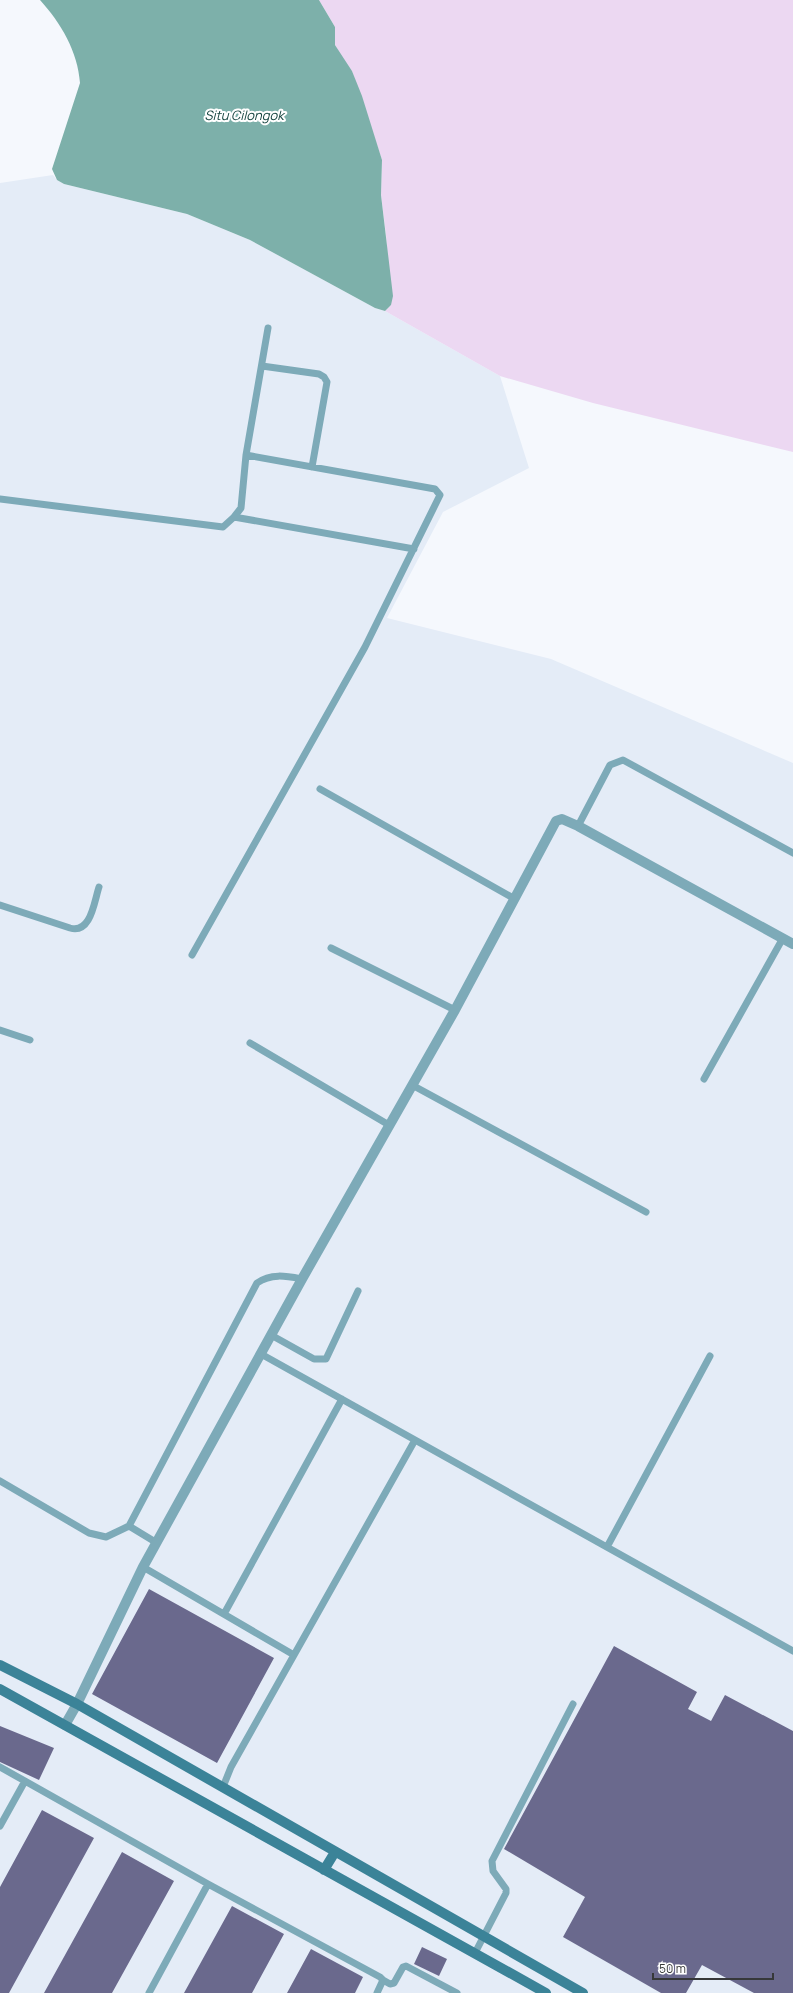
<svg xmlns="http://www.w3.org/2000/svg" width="793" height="1993" viewBox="0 0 793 1993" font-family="Manrope,sans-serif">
<rect width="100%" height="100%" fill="#f5f8fd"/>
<path fill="#e4ecf7" d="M53,175L57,180L64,184L187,214L250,240L375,308L385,311L500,376L529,468L443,512L387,618L551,659L793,763V1993H0V183Z"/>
<path fill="#ecd8f2" d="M319,0H793V452L593,403L500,376L385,311L391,305L386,235L381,195L382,160L352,71L339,53L335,45V27Z"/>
<path fill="#7db0aa" d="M40,0H319L335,27V45L352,71L362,96L382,160L381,195L393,296L391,305L385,311L375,308L250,240L187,214L64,184L57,180L52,169L80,83C78,52 61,23 40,0Z"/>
<path fill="#6a698d" d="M149,1589L274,1658L217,1763L92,1694Z
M614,1646L697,1692L688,1709L711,1721L725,1695L793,1731V1993H754L702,1965L686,1993H661L563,1937L585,1897L504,1849Z
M0,1726L54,1748L39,1780L0,1762Z
M42,1810L94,1838L9,1993H0V1887Z
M122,1852L174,1881L112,1993H44Z
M232,1906L284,1934L252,1993H184Z
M422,1947L447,1959L439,1976L414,1964Z
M311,1949L363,1977L355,1993H287Z"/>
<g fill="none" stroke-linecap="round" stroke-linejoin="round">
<path stroke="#7daab8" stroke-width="7" d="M262,366L319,374L324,377L327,382L312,467
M0,499L223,527L234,517L241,508L246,455L268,328
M234,517L414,549
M320,789L515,899
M578,826L610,765L623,760L793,853
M0,905L70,928C91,934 94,902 99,887
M331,948L455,1010
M192,955L365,647L440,495L435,489L246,455
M0,1030L30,1040
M250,1043L389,1125
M704,1079L783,938
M412,1085L646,1212
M271,1335L314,1359H326L358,1291
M261,1354L793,1651
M0,1481L89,1533L106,1537L129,1526L257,1283C271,1273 286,1276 302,1279
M129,1526L157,1543
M607,1547L710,1356
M143,1567L294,1655
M224,1614L342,1399
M0,1767L208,1884L380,1977L383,1980L377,1993
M223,1787L231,1767L415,1440
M0,1826L25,1781
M475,1953L506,1893V1889L493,1871L492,1861L573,1704
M383,1980L390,1984L394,1983L403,1967L406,1966L457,1993
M149,1993L208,1884"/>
<path stroke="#7daab8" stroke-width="10" d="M65,1725L77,1704L143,1567L302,1279L455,1010L556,821L562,819L578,826L793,944"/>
<path stroke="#3b8398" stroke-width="10" d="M0,1665L77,1704L583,1993
M0,1689L546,1993
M324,1870L335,1852"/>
</g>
<g text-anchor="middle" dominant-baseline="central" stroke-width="4" stroke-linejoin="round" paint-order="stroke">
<g font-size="13" font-style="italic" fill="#164540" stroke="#fff">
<text x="244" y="115">Situ Cilongok</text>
</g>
</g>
<path d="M653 1973v6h120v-6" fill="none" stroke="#363839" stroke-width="2"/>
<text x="659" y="1973" font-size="12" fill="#363839" stroke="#ffffff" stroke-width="3" paint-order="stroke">50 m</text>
</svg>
